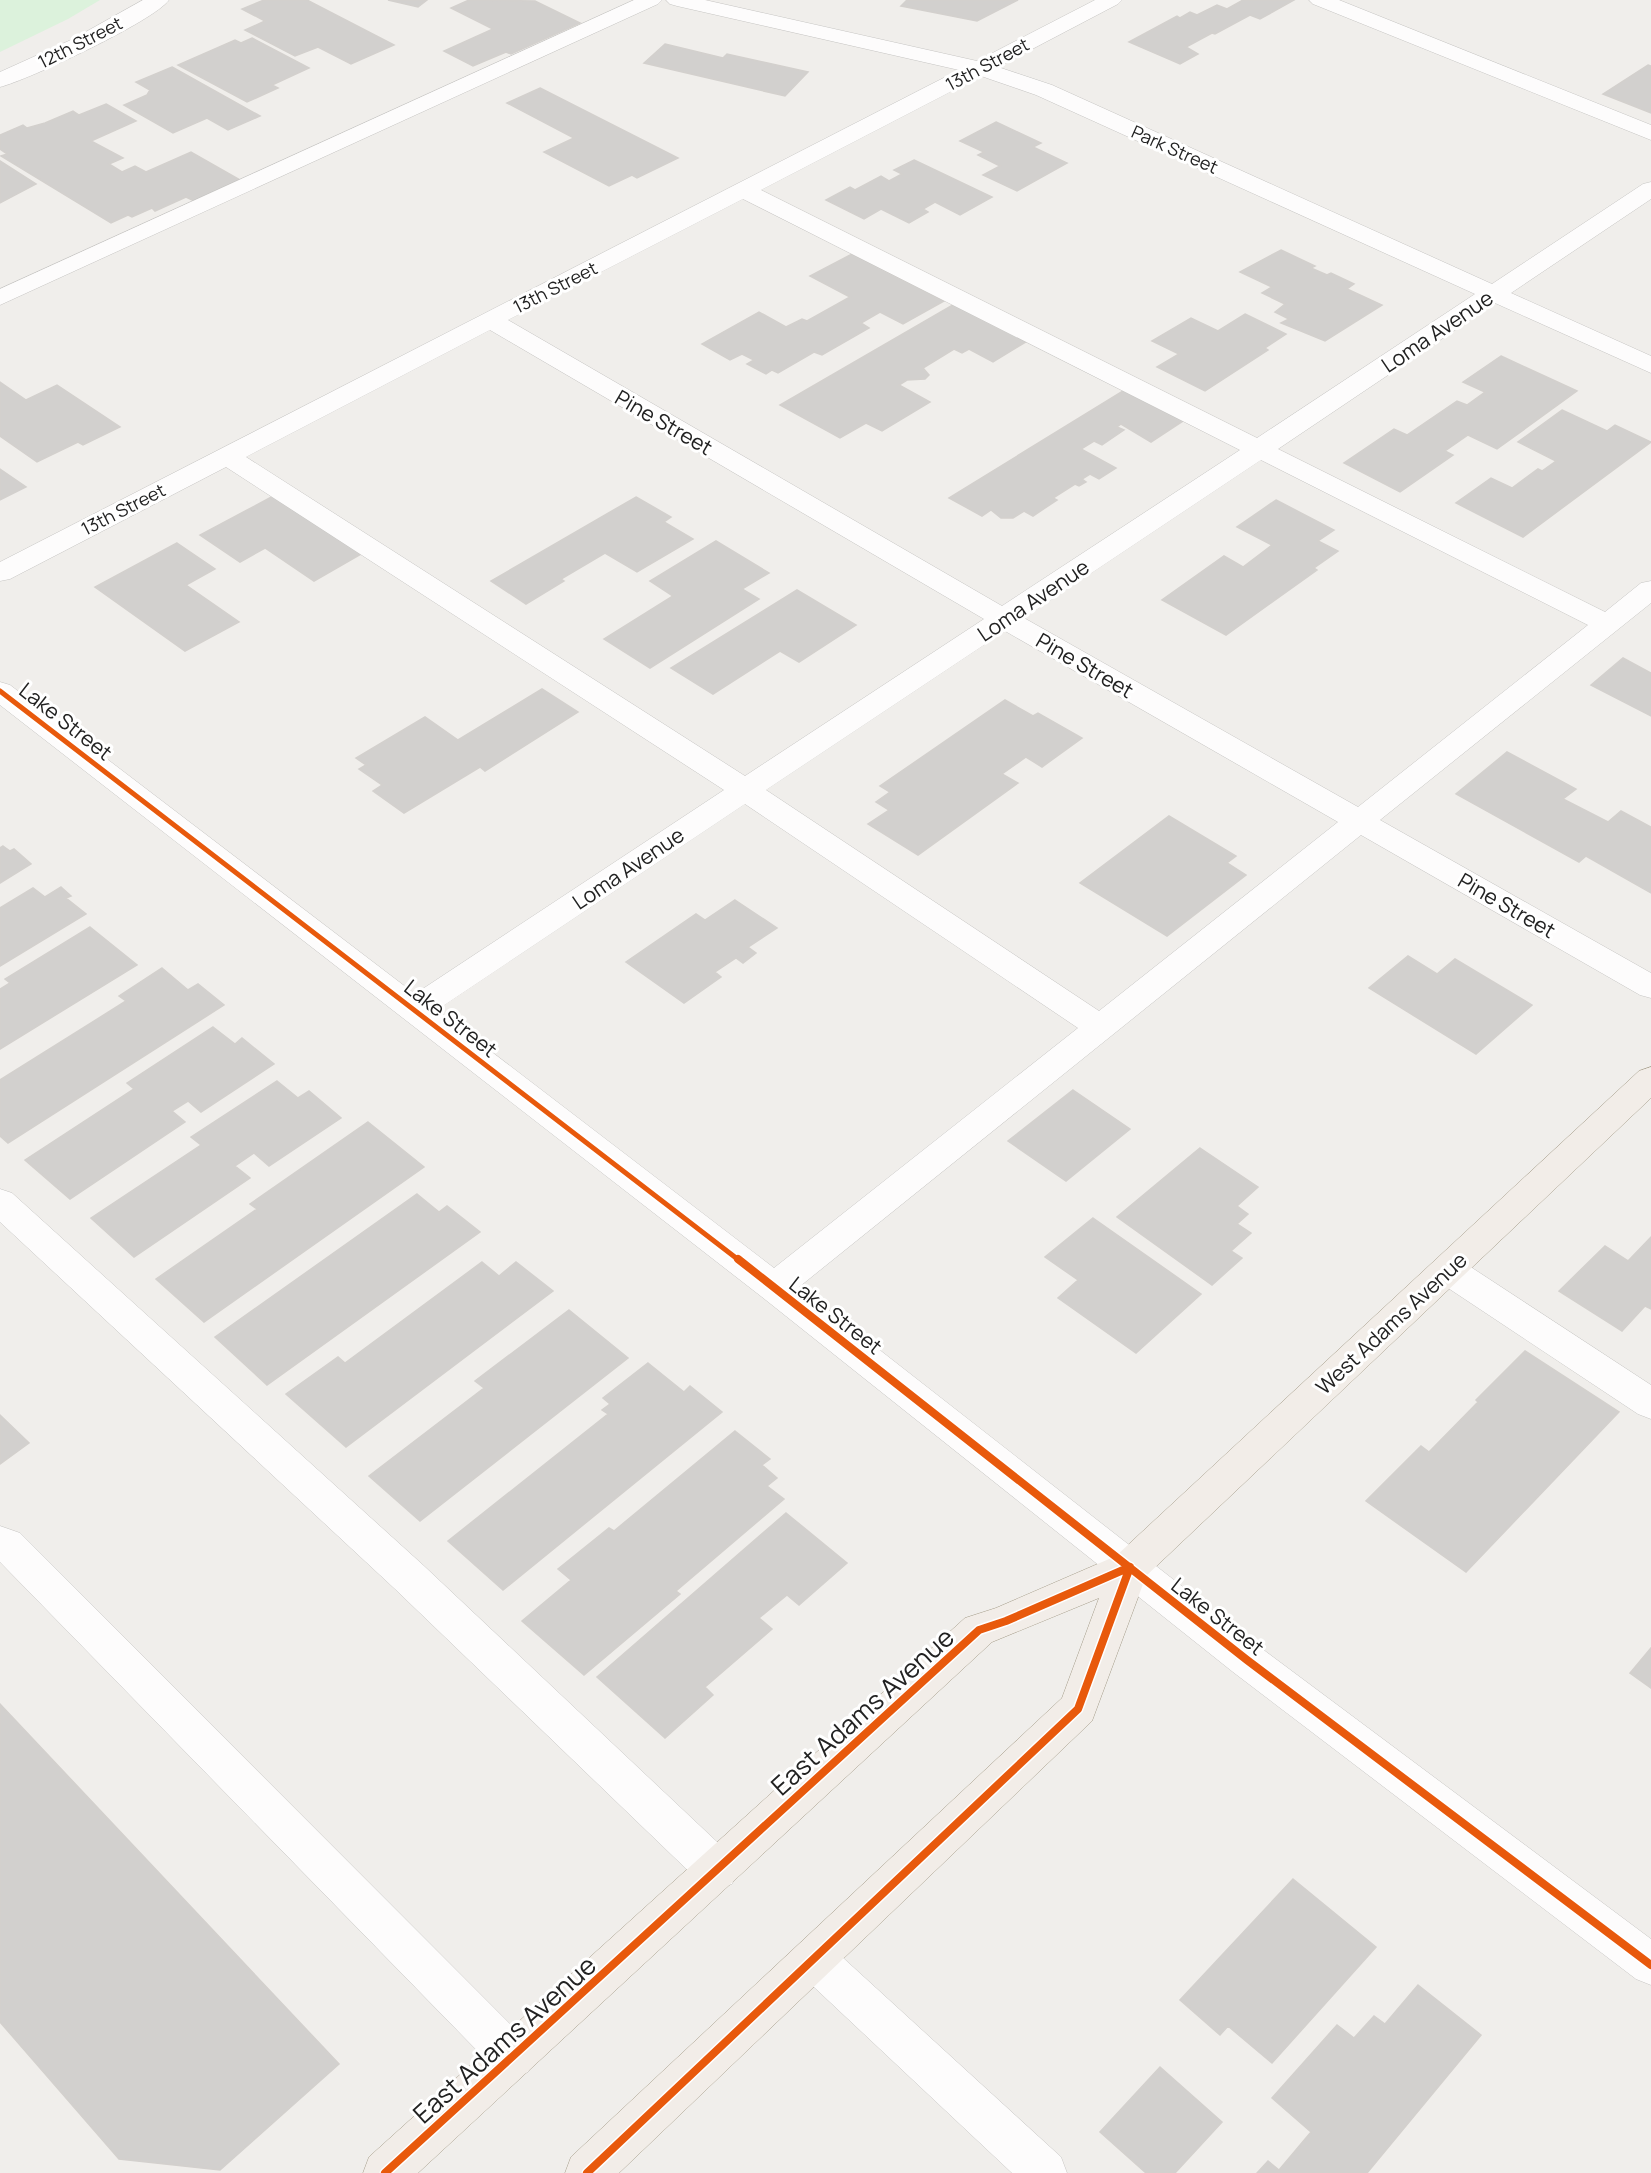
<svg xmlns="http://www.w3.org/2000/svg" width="1651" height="2173" viewBox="0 0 1651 2173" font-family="Manrope,sans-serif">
<rect width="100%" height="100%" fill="#f0eeeb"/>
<path fill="#dcf2dc" d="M0,0H100L68,19L0,52Z"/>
<path fill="#d2d0ce" stroke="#d3d0cd" stroke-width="1.5" d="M264,0H307L394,45L351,64L318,47L295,56L245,30L265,21L242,9Z
M388,0H427L418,7Z
M469,0L535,1L580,23L511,54L506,52L473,66L444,51L493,29L451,8Z
M907,0H1018L977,21L901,6Z
M1243,0H1294L1260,19L1250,15L1215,34L1212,33L1186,47L1198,54L1180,64L1129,42L1177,16L1180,18L1190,12L1197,15L1217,5L1227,9Z
M252,38L309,68L272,85L278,88L247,102L178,65L235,40L241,43Z
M665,44L723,58L727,54L808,72L785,96L644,63Z
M1648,65L1651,66V113L1603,94Z
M172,67L260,116L228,130L207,118L173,133L124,105L147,95L150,90L136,82Z
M540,88L678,158L637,178L632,175L609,186L544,152L574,138L507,103Z
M106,104L136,121L91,141L123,158L109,164L122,172L135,166L146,172L191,152L240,180L194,201L186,197L155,211L152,208L132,217L128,215L111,223L1,156L7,154L0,149V135L23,125L27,128L45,123L73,111L79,115Z
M996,122L1041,143L1033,147L1067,163L1017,191L983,175L1000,166L978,155L984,152L960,141Z
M914,160L992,197L960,215L935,202L923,209L928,212L909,223L881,209L864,219L826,200L850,187L855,190L881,176L889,181L902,174L894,170Z
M0,161L36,184L0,203Z
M1281,250L1315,266L1311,268L1327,275L1331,273L1354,284L1347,289L1382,305L1325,341L1281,323L1289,319L1275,312L1285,304L1262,293L1272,287L1240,272Z
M852,254L944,301L903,324L880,312L861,323L869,328L822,355L814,352L778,373L772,370L766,374L747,364L754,360L742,354L730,360L702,344L759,312L786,327L802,319L807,321L850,297L810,276Z
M956,303L1029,340L993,362L969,349L962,353L954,349L923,368L929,375L925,379L907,380L899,385L930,402L882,431L866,423L840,438L780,405Z
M1245,314L1286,334L1265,348L1268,350L1205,391L1157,367L1179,354L1152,341L1191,318L1218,331Z
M1501,356L1577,391L1497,449L1468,435L1445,451L1453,455L1400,492L1344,463L1394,429L1407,435L1457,401L1467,405L1485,392L1463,382Z
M0,382L26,400L57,385L120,427L83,445L78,442L37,462L0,436Z
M1126,389L1186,419L1151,442L1121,424L1117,427L1124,430L1102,445L1094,441L1081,449L1116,468L1099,479L1090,474L1082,479L1086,482L1079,486L1075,484L1053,498L1057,500L1033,516L1024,511L1013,518H1001L991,510L982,516L949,498Z
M1562,410L1607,431L1615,425L1651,442L1523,537L1456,503L1491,478L1512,488L1538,469L1542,471L1556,461L1518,442Z
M0,469L26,487L0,500Z
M279,493L363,553L314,581L265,548L240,562L200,535Z
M636,497L671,517L664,522L693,539L637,572L605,553L561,579L564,581L526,604L491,581Z
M1276,500L1334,530L1318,541L1338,551L1314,568L1317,570L1226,635L1162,600L1224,556L1243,567L1272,545L1237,527Z
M716,541L769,573L742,589L759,599L650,668L604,639L673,596L650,581Z
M177,543L215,569L186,585L239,622L185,651L95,587Z
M797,590L856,625L799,662L780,651L713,694L671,668Z
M1623,658L1651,673V716L1591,685Z
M542,689L578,712L485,771L480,767L404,813L373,791L382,785L359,769L366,765L356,758L425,717L458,740Z
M1005,700L1033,716L1038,713L1082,738L1042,767L1026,757L1002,774L1018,783L918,855L868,824L889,810L876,802L890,792L880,786Z
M1507,752L1576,789L1563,799L1608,822L1621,811L1651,827V893L1586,856L1579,862L1456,794Z
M1169,816L1236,856L1227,863L1246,875L1167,936L1080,883Z
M3,846L10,851L14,849L31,864L0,883V848Z
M61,887L71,896L66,898L86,914L0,966V908L33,888L45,897Z
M735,900L777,928L748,947L756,953L743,963L736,958L715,972L721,977L684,1003L626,962L696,914L705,920Z
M90,927L137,965L0,1049V989L10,983L5,979Z
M1408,956L1437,974L1455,959L1532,1005L1476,1054L1369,988Z
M162,968L188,990L198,984L224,1005L8,1143L0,1136V1080L126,1001L119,996Z
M213,1027L235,1044L242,1038L274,1064L201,1112L188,1101L172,1111L185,1122L70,1199L25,1160L134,1089L127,1083Z
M277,1081L298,1098L309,1091L341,1118L269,1166L254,1153L235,1166L250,1178L134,1257L91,1218L201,1145L191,1137Z
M1073,1090L1130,1129L1066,1181L1008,1141Z
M368,1122L424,1167L204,1322L156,1279L257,1209L250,1204Z
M1200,1148L1258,1187L1237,1206L1248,1214L1237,1224L1251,1233L1231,1251L1242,1258L1212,1285L1117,1217Z
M417,1194L439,1212L447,1206L480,1232L267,1385L215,1337Z
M1093,1218L1201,1294L1136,1353L1058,1298L1078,1280L1045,1257Z
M1651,1237V1309L1645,1306L1622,1331L1559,1291L1605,1246L1628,1261Z
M482,1262L499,1276L516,1262L553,1291L346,1447L286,1394L338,1357L345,1363Z
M569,1310L628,1358L420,1521L369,1476L484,1388L475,1381Z
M1525,1351L1619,1412L1466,1572L1366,1501L1421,1446L1429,1452L1478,1402L1476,1400Z
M648,1363L684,1392L690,1386L722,1412L503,1590L448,1541L608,1414L602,1410L610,1404L603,1398Z
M0,1415L29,1443L0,1464Z
M735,1431L770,1459L762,1465L777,1478L767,1486L784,1499L676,1591L680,1594L584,1675L522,1621L571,1580L558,1569L609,1528L614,1531Z
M786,1513L847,1563L799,1605L787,1595L759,1618L772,1629L705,1687L713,1695L665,1738L597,1677Z
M1651,1648V1688L1630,1673Z
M0,1704L339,2064L220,2170L119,2159L0,2022Z
M1293,1879L1376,1947L1272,2063L1228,2026L1220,2035L1180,2000Z
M1418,1985L1481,2035L1367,2173H1257L1268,2161L1279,2170L1311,2132L1272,2098L1337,2025L1354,2038L1374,2016L1385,2024Z
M1160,2067L1222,2122L1175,2173H1146L1100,2132Z"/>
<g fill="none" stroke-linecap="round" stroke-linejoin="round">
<g stroke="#c6c5c3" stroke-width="1">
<path id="minor" d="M143,0H169C154,21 28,80 0,87V72L73,39Z
M634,0H662L658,4L0,305V289Z
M666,0H705L977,61L1095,0H1122L1118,4L998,67L1052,85L1492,284L1643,184L1651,182V199L1511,293L1651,356V373L1495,303L1278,449L1605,612L1641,583L1651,581V603L1380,820L1651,973V998L1640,995L1361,835L799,1287L1261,1648L1651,1939V1985L1636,1979L1233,1672L762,1297L0,705V682L10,685L415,994L724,790L226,467L10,579L0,581V562L959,70L677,6L670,4ZM981,76L1036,95L1475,294L1257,438L761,190ZM743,199L1240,450L1002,606L508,320ZM490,330L984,619L745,776L246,457ZM1261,460L1588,625L1358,807L1024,618ZM1005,631L1338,822L1099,1011L766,790ZM745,804L1078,1028L774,1268L437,1010Z
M1309,0H1339L1651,125V140L1313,4Z
M0,1189L12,1193L423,1565L732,1856L738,1870L732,1884L717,1889L702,1884L395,1589L0,1222Z
M1448,1256L1460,1260L1651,1385V1419L1638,1414L1436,1280L1430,1270L1436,1260Z
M0,1526L20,1533L528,2042L535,2057L528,2072L513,2078L498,2072L0,1562Z
M814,1939L829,1945L1061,2157L1067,2173H1012L799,1973L793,1959L799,1945Z"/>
</g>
<g stroke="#a49c89" stroke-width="1">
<path id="major" d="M1651,1067V1098L1146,1576L1092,1721L619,2173H565L571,2157L1062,1698L1099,1598L992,1642L418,2173H363L369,2157L965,1618L996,1608L1116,1556L1639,1071Z"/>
</g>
<use href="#minor" fill="#fdfcfc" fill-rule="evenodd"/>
<use href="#major" fill="#f2ede8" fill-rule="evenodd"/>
<g stroke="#fff" stroke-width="9">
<path id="cycleway-far1" d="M0,691L740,1261"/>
</g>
<g stroke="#fff" stroke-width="11">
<path id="cycleway" d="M738,1259L1247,1660L1651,1965
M385,2173L979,1630L1006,1621L1130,1567
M587,2173L1078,1709L1130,1567"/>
</g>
<use href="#cycleway-far1" stroke="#e8590c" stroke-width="5"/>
<use href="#cycleway" stroke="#e8590c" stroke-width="8"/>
</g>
<g text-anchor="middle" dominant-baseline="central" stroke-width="6" stroke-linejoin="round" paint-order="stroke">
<g font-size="18" fill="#222" stroke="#fff">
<text transform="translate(80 42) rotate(-27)">12th Street</text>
<text transform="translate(987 64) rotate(-28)">13th Street</text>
<text transform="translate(1175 149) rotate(24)">Park Street</text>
<text transform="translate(555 287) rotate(-27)">13th Street</text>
<text transform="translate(123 509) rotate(-27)">13th Street</text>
</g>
<g font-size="21" fill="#222" stroke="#fff">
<text transform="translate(1437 331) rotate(-34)">Loma Avenue</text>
<text transform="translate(664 422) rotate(30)">Pine Street</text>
<text transform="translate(1033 600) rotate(-34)">Loma Avenue</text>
<text transform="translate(1085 665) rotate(30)">Pine Street</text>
<text transform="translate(66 721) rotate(38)">Lake Street</text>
<text transform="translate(628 868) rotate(-34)">Loma Avenue</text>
<text transform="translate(1507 905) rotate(30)">Pine Street</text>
<text transform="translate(451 1018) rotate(38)">Lake Street</text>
<text transform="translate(836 1315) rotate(38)">Lake Street</text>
<text transform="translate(1391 1323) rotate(-43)">West Adams Avenue</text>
<text transform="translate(1218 1616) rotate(38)">Lake Street</text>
</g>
<g font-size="26" fill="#222" stroke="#fff">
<text transform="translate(862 1711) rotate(-42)">East Adams Avenue</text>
<text transform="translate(504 2039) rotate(-42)">East Adams Avenue</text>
</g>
</g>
</svg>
